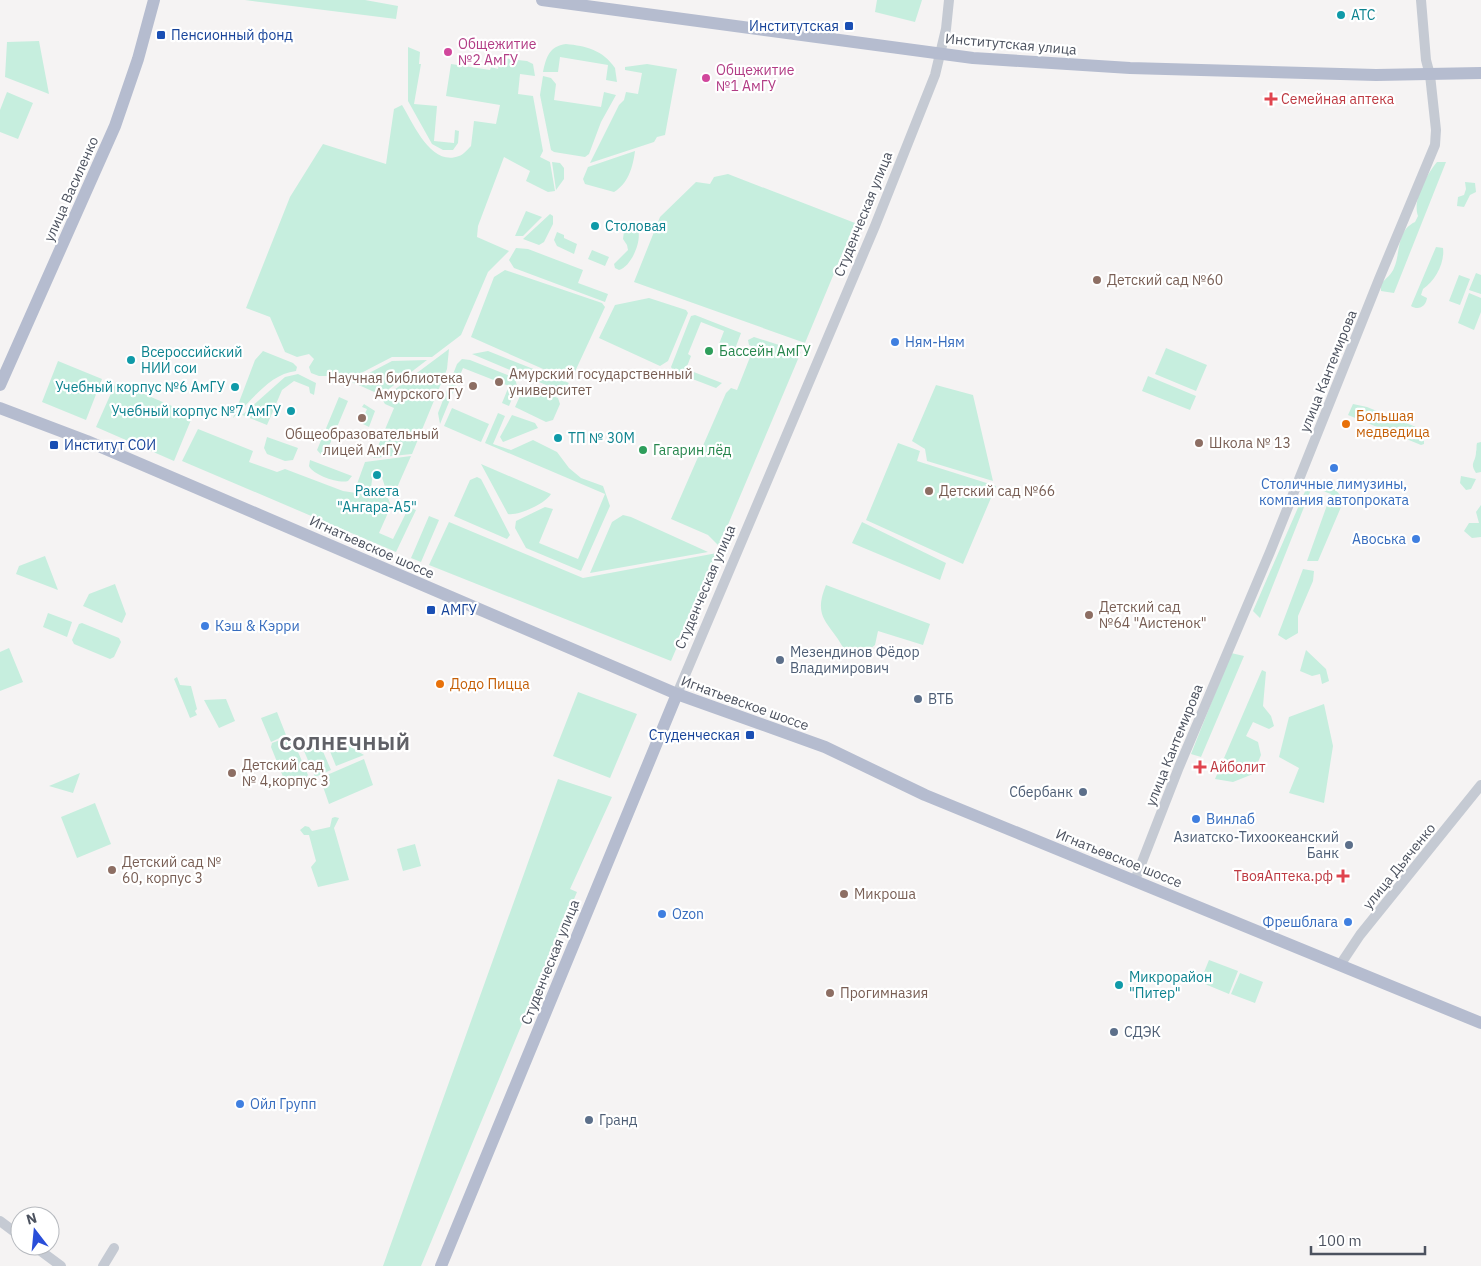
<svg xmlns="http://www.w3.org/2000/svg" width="1481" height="1266" viewBox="0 0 1481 1266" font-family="'IBM Plex Sans',sans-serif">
<rect width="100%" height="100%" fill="#f5f3f3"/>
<path fill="#c6eede" d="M245,0H365L398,6L396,19Z
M877,0H922L915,22L875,12Z
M39,41L49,94L5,77L7,42Z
M566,44C586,46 603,50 615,68L617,82L606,80L608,65L560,57L558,72H543C546,58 549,46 566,44Z
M408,47L420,52L419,64H421L414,104L437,106L434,141L454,143L455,130L459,131L458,143L453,150H443L432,144L408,101Z
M500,58L527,61L533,64L535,76L520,74L518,94L533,96L543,151L540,157L550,162L555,191L548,192L526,181L530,171L504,157L478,226L477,237L509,251L488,272L461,335L432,357H392L340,384L332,380L330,376H319L311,373L309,367L314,359L309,354L297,357L285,352L270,317L246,308L290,197L323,144L386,164L394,109L402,105C413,123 431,167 459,156C463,155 468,149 471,146L474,121L496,124L500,105L446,96L451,64L490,70L491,67L498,69Z
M647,64L677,69L665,135L657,137L654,142L590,163L619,105L624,100L626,92L638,94L642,73L625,70V67Z
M543,76L551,78L556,84L554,100L601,107L604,92L616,95L601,122L589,154L585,157L554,152L551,150L540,95Z
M7,92L33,103L18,139L0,132V110Z
M635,151C633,167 628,184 614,192L585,184L583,179L588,167Z
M552,162L560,163L564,168V179L556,190Z
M1437,162H1446L1394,293L1381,291V284C1385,279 1392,274 1394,268C1401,252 1396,231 1415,222L1418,216C1412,200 1427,174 1437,162Z
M728,174L855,223L805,343L634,282L660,217L696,182L710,184L714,177Z
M1465,182L1475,183L1476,192L1470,195L1464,207L1457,206L1458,197L1464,195L1466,189Z
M526,211L542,217L523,236H515Z
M550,214L553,216V224L544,242L539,245L523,239Z
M628,227L638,230C642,241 631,267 619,270L615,268L614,264L628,250L627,245L623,239L624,231Z
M557,232L564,235V238L577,244L574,254L557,246L554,240Z
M1436,247L1443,248C1445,263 1435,281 1423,289L1421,295L1427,298C1426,306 1419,311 1411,306Z
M516,248L528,249L583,270L578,283L608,294L605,302L514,268L509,260Z
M592,250L609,257L605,266L588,259Z
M505,270L602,303L605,307L572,378L568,380L471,337L494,277Z
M1476,273L1481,275V294L1469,290Z
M1459,275L1470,279L1460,305L1449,301Z
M1469,293L1481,298V312L1474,330L1458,323Z
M649,298L686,310L688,313L668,361L660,366L599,338L615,305Z
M695,315L741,333L732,357L728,354L730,348L719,344L724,331L701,322L688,354L691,356L686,369L722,383L716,388L674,372L671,367L691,316Z
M754,337L801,352L719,546L708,535L671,519L726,393L731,388L737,390L754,347L749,345L748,340Z
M1166,348L1207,365L1196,391L1155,374Z
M449,349L447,369L412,454L373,458L394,408L385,404L382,399Z
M263,351L293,363L297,367L296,371C269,374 252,401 233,418L255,360Z
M488,351L569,383L563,390H558L472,354Z
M462,359L470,360L515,378L517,386L509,406L502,403L509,386L463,368L440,424L438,413L457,364Z
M427,360L381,395L352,382L392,361Z
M58,361L102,379L86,420L42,402Z
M298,374L316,383L314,395L310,393L309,387L294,381L282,390L267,425L242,415L285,377Z
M1148,376L1196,396L1190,410L1142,391Z
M116,382L193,415L174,461L96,427Z
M525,385L558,398L560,404L553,420L546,422L515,407Z
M936,385L973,395L993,481L927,461L925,449L912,441Z
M339,397L348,401L324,458L317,450Z
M364,404L375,411L369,427L361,423L367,409L362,407Z
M1353,404L1367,407L1421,429L1424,433V444L1421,445L1348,415Z
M452,408L489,424L481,442L444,426Z
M498,413L505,416L493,444L511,450L533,440L557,452L569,468L581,478L603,486L610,506L581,571L526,548L515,528L516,521L545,507L553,509L539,543L578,559L605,494L485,443Z
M512,415L535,423L538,428L503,442L500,437Z
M198,429L253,451L249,462L277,472L285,469L343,491L388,498L391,506L379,533L393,539L409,507L416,510L396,552L182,461Z
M267,437L298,448L293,460L285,461L267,454L264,448Z
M1481,442V472L1476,473C1469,463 1476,462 1476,452C1477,449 1476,446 1477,443Z
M898,443L920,451L917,461L996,486L963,564L866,520Z
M411,456L396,490H386L380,471L377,469L373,472L371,488L357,484L365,462Z
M310,460L352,476L348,481C339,484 313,475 309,466Z
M481,464L551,494C546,503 519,516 508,514Z
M1461,476L1476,479L1471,489L1466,490L1460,483Z
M477,477L481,479L510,535L507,539L454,516L470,480Z
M1310,480L1335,489L1344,500L1318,561H1307L1331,494L1312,487L1260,618L1253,611Z
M1481,505V537L1472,538L1464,531L1469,523H1479L1476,512Z
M623,515L631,517L708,552L590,573L612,522Z
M429,516L439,520L421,562L411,558Z
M449,522L583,578L717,553L671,661L429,565Z
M862,522L946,563L940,580L852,543Z
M45,556L58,590L16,574L19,566Z
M1303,569L1314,571L1313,581L1298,616V633L1286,640L1278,635Z
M115,584L126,614L122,623L83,606L89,594Z
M826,585L930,624L923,645L878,631L875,645L870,649L863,647L861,653L844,649C830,622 812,619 826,585Z
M48,613L72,622L67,637L43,627Z
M82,623L119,638L121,642L114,657L110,659L74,644L72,640L79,624Z
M9,648L23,682L0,691V652Z
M1306,650L1326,669L1329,681L1322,684L1320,674L1312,676L1300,671Z
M1231,653L1244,656L1201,757L1191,754Z
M1262,670L1266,672L1263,706L1271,716L1274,726L1269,729L1253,722L1246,736L1258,742L1261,755L1253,774L1233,782L1215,779Z
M177,677L180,685L191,686L197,709L195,711L197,715L190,718L174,679Z
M578,692L637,714L610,778L553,756Z
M226,699L235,721L219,728L204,700Z
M1324,704L1333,746L1324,803L1289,793L1299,768L1279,757L1289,717Z
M277,712L286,735L271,742L261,718Z
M288,737L292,738L308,775L305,779L290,786L286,784L271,747L272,743Z
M337,739L364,755L336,766L327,744Z
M318,740L331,770L315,777L302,746Z
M364,759L373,785L329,804L320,778Z
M80,773L73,793L49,786Z
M558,779L612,797L570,889L577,892L421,1266H383Z
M95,803L111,844L77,858L61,817Z
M335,817L339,818L334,828L349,880L318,887L311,867L316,861L309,835H304L300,830L305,826L309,827L312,831L330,827L332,818Z
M415,844L421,866L403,871L397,849Z
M1209,960L1238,971L1229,994L1200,982Z
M1240,973L1263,982L1255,1003L1231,994Z"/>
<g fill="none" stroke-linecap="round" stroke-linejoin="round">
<path stroke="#c5cad3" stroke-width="10" d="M677,694L875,226L935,75L946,29L949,0
M1135,880L1179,767L1270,552L1379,279L1435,145L1436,130L1430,75L1426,60L1421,0
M1340,965L1360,935L1481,785
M0,1221L20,1236
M34,1246L61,1266
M103,1266L114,1248"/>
<path stroke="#b5bccf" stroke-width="12" d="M542,0L973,58L1130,68L1376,75L1481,73
M0,385L115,126L138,59L154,0
M0,408L87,441L677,694L825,747L925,795L1481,1023
M441,1266L677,694"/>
</g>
<g fill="#0f9aa8" stroke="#fff" stroke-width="2">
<circle cx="1341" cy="15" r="5"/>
<circle cx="595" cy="226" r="5"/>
<circle cx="131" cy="360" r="5"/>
<circle cx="235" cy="387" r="5"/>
<circle cx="291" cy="411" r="5"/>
<circle cx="558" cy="438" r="5"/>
<circle cx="377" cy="475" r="5"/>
<circle cx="1119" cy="985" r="5"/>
</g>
<g fill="#1a4fb4" stroke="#fff" stroke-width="2">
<rect x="844" y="21" width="10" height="10" rx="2.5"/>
<rect x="156" y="30" width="10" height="10" rx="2.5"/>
<rect x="49" y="440" width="10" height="10" rx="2.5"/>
<rect x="426" y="605" width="10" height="10" rx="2.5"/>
<rect x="745" y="730" width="10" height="10" rx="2.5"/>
</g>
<g fill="#d1479c" stroke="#fff" stroke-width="2">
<circle cx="448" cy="52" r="5"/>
<circle cx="706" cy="78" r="5"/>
</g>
<g fill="#e0444e" stroke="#fff" stroke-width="2">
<path d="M1268.5 91.5h5v5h5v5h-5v5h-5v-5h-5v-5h5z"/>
<path d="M1197.5 759.5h5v5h5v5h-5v5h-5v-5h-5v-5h5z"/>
<path d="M1340.5 868.5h5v5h5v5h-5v5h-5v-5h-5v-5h5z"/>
</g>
<g fill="#8d6e63" stroke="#fff" stroke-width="2">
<circle cx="1097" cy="280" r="5"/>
<circle cx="499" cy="382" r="5"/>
<circle cx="473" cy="386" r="5"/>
<circle cx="362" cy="418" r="5"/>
<circle cx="1199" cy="443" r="5"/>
<circle cx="929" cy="491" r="5"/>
<circle cx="1089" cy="615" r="5"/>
<circle cx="232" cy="773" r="5"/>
<circle cx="112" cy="870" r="5"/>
<circle cx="844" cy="894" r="5"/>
<circle cx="830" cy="993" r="5"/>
</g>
<g fill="#3f7fe0" stroke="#fff" stroke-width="2">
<circle cx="895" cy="342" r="5"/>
<circle cx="1334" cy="468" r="5"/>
<circle cx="1416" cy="539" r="5"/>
<circle cx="205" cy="626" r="5"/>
<circle cx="1196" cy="819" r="5"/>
<circle cx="662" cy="914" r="5"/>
<circle cx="1348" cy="922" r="5"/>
<circle cx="240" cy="1104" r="5"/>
</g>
<g fill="#2e9e5b" stroke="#fff" stroke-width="2">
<circle cx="709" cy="351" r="5"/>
<circle cx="643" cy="450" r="5"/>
</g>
<g fill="#e8710a" stroke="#fff" stroke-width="2">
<circle cx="1346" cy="424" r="5"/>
<circle cx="440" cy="684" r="5"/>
</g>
<g fill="#5c6f8a" stroke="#fff" stroke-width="2">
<circle cx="780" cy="660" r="5"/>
<circle cx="918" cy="699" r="5"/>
<circle cx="1083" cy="792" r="5"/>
<circle cx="1349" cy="845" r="5"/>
<circle cx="1114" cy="1032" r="5"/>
<circle cx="589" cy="1120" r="5"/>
</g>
<g text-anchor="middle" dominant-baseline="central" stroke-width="4.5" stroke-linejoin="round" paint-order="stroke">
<g font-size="14" fill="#0d838f" stroke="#fff" text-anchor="start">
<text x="1351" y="15">АТС</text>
<text x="605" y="226">Столовая</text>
<text x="141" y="352">Всероссийский<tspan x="141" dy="16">НИИ сои</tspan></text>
<text x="225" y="387" text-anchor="end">Учебный корпус №6 АмГУ</text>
<text x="281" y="411" text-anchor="end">Учебный корпус №7 АмГУ</text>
<text x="568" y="438">ТП № 30М</text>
<text x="377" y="491" text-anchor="middle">Ракета<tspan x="377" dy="16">"Ангара-А5"</tspan></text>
<text x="1129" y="977">Микрорайон<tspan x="1129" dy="16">"Питер"</tspan></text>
</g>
<g font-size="14" fill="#164399" stroke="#fff" text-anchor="start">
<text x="839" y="26" text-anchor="end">Институтская</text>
<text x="171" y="35">Пенсионный фонд</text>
<text x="64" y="445">Институт СОИ</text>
<text x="441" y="610">АМГУ</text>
<text x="740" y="735" text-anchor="end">Студенческая</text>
</g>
<g font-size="14" fill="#b23c85" stroke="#fff" text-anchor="start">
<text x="458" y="44">Общежитие<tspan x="458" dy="16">№2 АмГУ</tspan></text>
<text x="716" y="70">Общежитие<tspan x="716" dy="16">№1 АмГУ</tspan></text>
</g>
<g font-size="14" fill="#4c525f" stroke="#fff">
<text transform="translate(1011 44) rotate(5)">Институтская улица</text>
<text transform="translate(71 189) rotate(-66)">улица Василенко</text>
<text transform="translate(863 214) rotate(-68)">Студенческая улица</text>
<text transform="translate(1328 371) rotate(-68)">улица Кантемирова</text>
<text transform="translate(372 547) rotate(24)">Игнатьевское шоссе</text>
<text transform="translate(705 587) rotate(-67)">Студенческая улица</text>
<text transform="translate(745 703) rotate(20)">Игнатьевское шоссе</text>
<text transform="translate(1174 745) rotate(-68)">улица Кантемирова</text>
<text transform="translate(1119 858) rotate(22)">Игнатьевское шоссе</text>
<text transform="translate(1399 866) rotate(-51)">улица Дьяченко</text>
<text transform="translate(550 962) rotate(-68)">Студенческая улица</text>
</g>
<g font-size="14" fill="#be3a42" stroke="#fff" text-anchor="start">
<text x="1281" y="99">Семейная аптека</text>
<text x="1210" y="767">Айболит</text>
<text x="1333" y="876" text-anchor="end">ТвояАптека.рф</text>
</g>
<g font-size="14" fill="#785e54" stroke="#fff" text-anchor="start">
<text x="1107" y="280">Детский сад №60</text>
<text x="509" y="374">Амурский государственный<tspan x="509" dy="16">университет</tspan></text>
<text x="463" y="378" text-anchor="end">Научная библиотека<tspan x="463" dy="16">Амурского ГУ</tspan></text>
<text x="362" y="434" text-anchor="middle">Общеобразовательный<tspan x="362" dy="16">лицей АмГУ</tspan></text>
<text x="1209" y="443">Школа № 13</text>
<text x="939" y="491">Детский сад №66</text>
<text x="1099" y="607">Детский сад<tspan x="1099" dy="16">№64 "Аистенок"</tspan></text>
<text x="242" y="765">Детский сад<tspan x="242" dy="16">№ 4,корпус 3</tspan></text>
<text x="122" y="862">Детский сад №<tspan x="122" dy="16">60, корпус 3</tspan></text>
<text x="854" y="894">Микроша</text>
<text x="840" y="993">Прогимназия</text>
</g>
<g font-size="14" fill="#366cbe" stroke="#fff" text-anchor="start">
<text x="905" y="342">Ням-Ням</text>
<text x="1334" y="484" text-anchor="middle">Столичные лимузины,<tspan x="1334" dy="16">компания автопроката</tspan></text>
<text x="1406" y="539" text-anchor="end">Авоська</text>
<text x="215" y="626">Кэш &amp; Кэрри</text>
<text x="1206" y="819">Винлаб</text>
<text x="672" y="914">Ozon</text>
<text x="1338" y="922" text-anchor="end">Фрешблага</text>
<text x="250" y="1104">Ойл Групп</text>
</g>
<g font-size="14" fill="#27864d" stroke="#fff" text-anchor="start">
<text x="719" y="351">Бассейн АмГУ</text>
<text x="653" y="450">Гагарин лёд</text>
</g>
<g font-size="14" fill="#c56008" stroke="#fff" text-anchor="start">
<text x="1356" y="416">Большая<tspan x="1356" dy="16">медведица</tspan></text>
<text x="450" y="684">Додо Пицца</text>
</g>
<g font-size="14" fill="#4e5e75" stroke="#fff" text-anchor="start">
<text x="790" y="652">Мезендинов Фёдор<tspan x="790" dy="16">Владимирович</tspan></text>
<text x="928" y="699">ВТБ</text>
<text x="1073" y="792" text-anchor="end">Сбербанк</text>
<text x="1339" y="837" text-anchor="end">Азиатско-Тихоокеанский<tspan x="1339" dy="16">Банк</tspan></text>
<text x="1124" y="1032">СДЭК</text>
<text x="599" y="1120">Гранд</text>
</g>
<g font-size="19" font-weight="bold" letter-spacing="1" fill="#606167" stroke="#fff">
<text x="345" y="743">СОЛНЕЧНЫЙ</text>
</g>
</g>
<g transform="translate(35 1231) rotate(344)"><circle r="24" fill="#ffffff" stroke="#b7babf"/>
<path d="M0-4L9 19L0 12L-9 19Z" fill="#294ed9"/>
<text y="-8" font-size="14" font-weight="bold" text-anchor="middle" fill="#4c525f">N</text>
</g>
<path d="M1311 1246v8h114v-8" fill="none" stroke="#4c525f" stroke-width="2.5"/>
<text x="1318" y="1246" font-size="15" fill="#4c525f" stroke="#ffffff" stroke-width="4" paint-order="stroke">100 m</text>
</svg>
